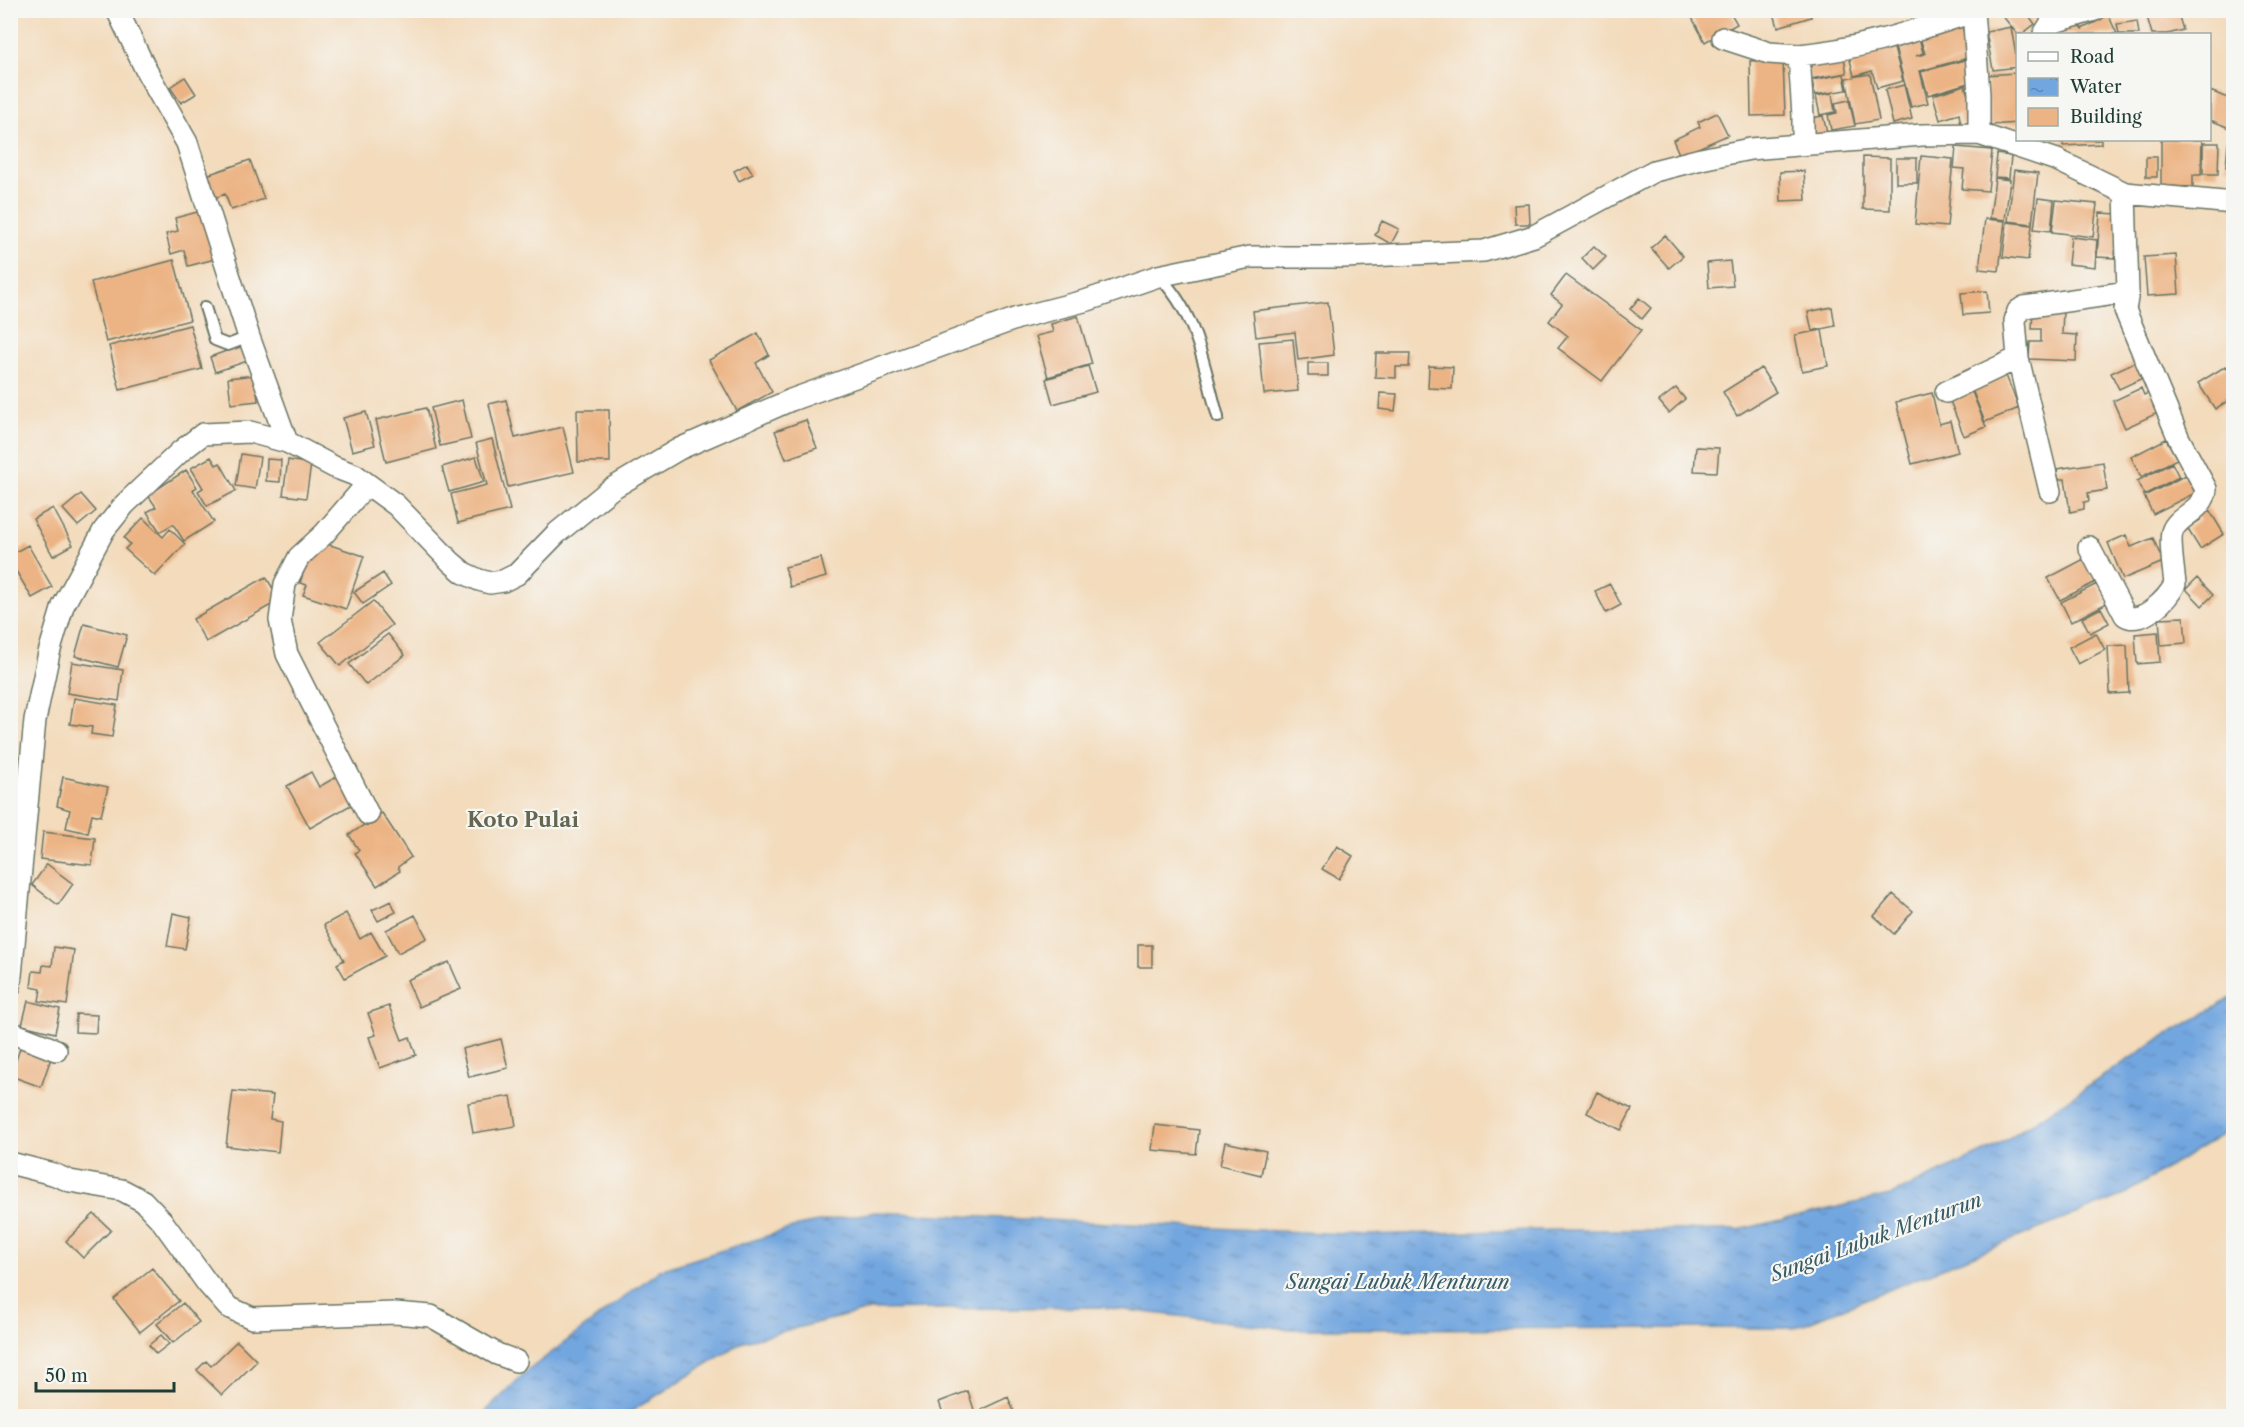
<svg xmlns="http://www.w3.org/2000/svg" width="2244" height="1427" viewBox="0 0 2244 1427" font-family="'Libre Caslon Text',serif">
<defs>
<pattern id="water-ripples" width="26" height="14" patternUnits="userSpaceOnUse" patternTransform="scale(1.5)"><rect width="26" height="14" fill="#72a6df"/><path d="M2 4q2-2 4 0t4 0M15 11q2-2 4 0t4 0" fill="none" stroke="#5d88b6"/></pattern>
</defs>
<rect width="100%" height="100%" fill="#f6f6f2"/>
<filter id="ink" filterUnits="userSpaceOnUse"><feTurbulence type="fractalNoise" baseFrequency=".0167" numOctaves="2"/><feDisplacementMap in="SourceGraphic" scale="12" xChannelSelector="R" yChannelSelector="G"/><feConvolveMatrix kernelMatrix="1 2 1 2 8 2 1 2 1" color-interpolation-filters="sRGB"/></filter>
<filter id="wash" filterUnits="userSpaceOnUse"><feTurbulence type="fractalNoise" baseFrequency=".008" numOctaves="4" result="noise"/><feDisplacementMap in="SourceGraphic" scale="24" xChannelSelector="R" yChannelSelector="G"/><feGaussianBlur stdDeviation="1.35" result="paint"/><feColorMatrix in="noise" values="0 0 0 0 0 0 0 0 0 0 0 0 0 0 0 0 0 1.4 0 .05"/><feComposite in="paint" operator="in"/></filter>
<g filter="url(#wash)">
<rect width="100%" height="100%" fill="#f3dbbc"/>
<path fill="url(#water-ripples)" stroke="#48728a" stroke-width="1.5" d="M2233,997V1128L2121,1196L1794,1328L1291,1329L1100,1307L869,1310L744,1341L624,1416H481L526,1372L660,1270L802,1225L875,1212L1366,1235L1537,1230H1738L1894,1194L1997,1146L2158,1040Z"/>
<g id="blocks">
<path fill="#ecb484" d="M1688,10H1729L1737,24L1705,42Z
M1773,10H1809L1811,17L1778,27Z
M1998,10H2025L2035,24L2022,34H2017Z
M2106,10L2117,34H2052L2078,22L2082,29L2098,21L2095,15Z
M2145,10H2177L2183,30L2168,34H2152Z
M2137,21L2139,34H2119L2117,24Z
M1961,22L1971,57L1920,71L1928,103L1911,107L1893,40L1918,34L1923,53L1916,56L1925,54L1919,34Z
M2011,27L2018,67L1993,70L1986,32Z
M1892,41L1903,81L1877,88L1872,71L1854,76L1848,52Z
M1843,53L1847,73L1810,79L1808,68L1812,67L1811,59Z
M1968,59L1975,81L1928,95L1921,72Z
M1783,60L1785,115L1751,116L1750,61Z
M2015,73L2018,123L1990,125L1986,75Z
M1844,74L1847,90L1815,95L1812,80Z
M1870,74L1879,120L1855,124L1846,78Z
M185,77L196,94L181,103L170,87Z
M1904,85L1912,119L1893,124L1885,90Z
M1965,85L1975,121L1961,124L1959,114L1940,120L1933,95Z
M2210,91L2234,100L2232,129L2210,120Z
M1832,93L1835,112L1820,115L1816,96Z
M1849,100L1855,126L1831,130L1828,115L1837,113L1835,103Z
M1717,113L1728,135L1680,156L1673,140L1700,127L1698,122Z
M1823,116L1828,137L1814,139L1810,118Z
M2063,140H2101V144L2063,146Z
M2161,140H2202L2201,175H2193V187L2161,186Z
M2203,143H2219L2218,174H2203Z
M2228,143H2234V168L2226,167Z
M1956,147L1992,150L1988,191L1962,189L1964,169L1954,168Z
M1997,154L2011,156L2009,178L1995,177Z
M1921,156L1953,159L1947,227L1915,224Z
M1863,157L1890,158V210L1863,209Z
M2146,157H2157V177H2146Z
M1896,158H1917V183H1896Z
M250,160L264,199L231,210L225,194L215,198L207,175Z
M747,164L753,174L739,181L734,171Z
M2014,170L2038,173L2032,224L2008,221Z
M1804,171L1806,200L1781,201L1780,172Z
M1995,178L2010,180L2005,220L1990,218Z
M2038,198L2054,200L2051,231L2034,229Z
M2056,200L2097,204L2093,237L2052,232Z
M1529,204L1530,224H1515L1514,205Z
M205,210L219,258L188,266L184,250L171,254L166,234L178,231L175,218Z
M2100,213L2118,214L2115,258L2097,257Z
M1985,219L2005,221L1999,271L1979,269Z
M1382,221L1399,229L1391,244L1375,235Z
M2007,222L2032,225L2028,260L2003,257Z
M1665,235L1683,256L1669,268L1651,248Z
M2071,237L2097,240L2095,267L2068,264Z
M1594,246L1606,257L1593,270L1582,258Z
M2176,255L2179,294L2147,296L2144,257Z
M174,260L190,320L106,342L91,282Z
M1730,261L1733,286L1709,288L1707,263Z
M1566,275L1641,330L1602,381L1558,348L1568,336L1549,321L1562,304L1551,295Z
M1987,291L1989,313L1963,315L1961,293Z
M1639,298L1651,308L1642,319L1630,309Z
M1328,302L1334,355L1298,360L1295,332L1256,337L1253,311Z
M1832,307L1835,326L1812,331L1808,312Z
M2033,309L2063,310L2062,334L2077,335L2076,361L2029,359L2030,342H2041V329H2032Z
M1078,316L1092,364L1048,377L1036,336L1053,332L1051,324Z
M190,325L202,369L120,390L109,346Z
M1822,330L1828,366L1802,371L1795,335Z
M758,333L769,355L756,363L772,392L737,411L709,360Z
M1293,339L1298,391L1264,394L1259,342Z
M248,343L253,359L215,372L210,357Z
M1376,353H1410L1409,367H1396V378L1375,377Z
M2137,361L2145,377L2119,389L2111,373Z
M1308,363H1328V376H1308Z
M1088,366L1096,392L1053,404L1046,379Z
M1429,366L1453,367L1452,389L1428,388Z
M2226,366L2234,377V397L2215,409L2198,383Z
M1761,368L1776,392L1737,416L1723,392Z
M2005,373L2019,408L1985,422L1971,387Z
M255,375L258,401L231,404L228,378Z
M1970,387L1986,427L1964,436L1948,396Z
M1676,388L1685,399L1669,413L1659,401Z
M2141,388L2144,395L2152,391L2162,411L2125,428L2113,401Z
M1380,393L1397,394L1395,411L1379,409Z
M1932,393L1939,424L1950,421L1958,452L1912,464L1896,402Z
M462,400L471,439L440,446L431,408Z
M506,400L515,438L563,427L574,472L508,487L489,404Z
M426,408L436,449L386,462L376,420Z
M577,410H609L610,462H578Z
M366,412L375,445L352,451L343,418Z
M806,420L817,448L786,459L775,431Z
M492,439L510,510L458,523L451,494L487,485L476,443Z
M2166,439L2177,459L2141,477L2131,457Z
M1696,447L1719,448L1717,472L1694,471Z
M241,454L260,457L255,489L236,486Z
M211,457L216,465L220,463L236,491L207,506L198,491L203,488L191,468Z
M476,457L484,482L449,492L442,467Z
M267,459L281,460L280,482L266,481Z
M288,460L311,464L306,498L283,495Z
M2103,462L2107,490L2088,493L2089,501L2084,502V509L2070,512L2065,479H2058L2057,469Z
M2172,463L2179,477L2144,495L2137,481Z
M186,470L197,487L193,490L214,522L184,541L173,524L160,532L147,512L156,507L148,495Z
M2186,475L2195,493L2153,514L2144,496Z
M81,494L96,511L78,526L63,509Z
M53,508L73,545L53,556L33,519Z
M2208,508L2224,534L2200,549L2187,528L2200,520L2197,515Z
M143,518L163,537L170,529L185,544L155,576L125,549L130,544L124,538Z
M2126,535L2131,547L2153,538L2163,562L2123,579L2108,543Z
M321,542L364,556L346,609L303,595L307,585L300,583L311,549Z
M28,545L52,587L32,598L10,561V555Z
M821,558L826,577L790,587L785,567Z
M2084,559L2096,582L2060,600L2048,578Z
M383,573L391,585L363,604L354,592Z
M266,577L280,600L206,642L193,619Z
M2197,578L2213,595L2202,606L2186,589Z
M1610,584L1621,605L1606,613L1595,591Z
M2097,584L2107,603L2071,622L2061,602Z
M373,601L392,625L340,666L320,642Z
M2101,608L2109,623L2090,633L2082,618Z
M2184,617L2186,643L2161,645L2159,618Z
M84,624L127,635L118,667L75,656Z
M2158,632L2160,662L2137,664L2135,634Z
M2096,633L2105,650L2078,664L2069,647Z
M388,634L405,655L366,685L349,664Z
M2127,645L2129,693L2110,694L2108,646Z
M72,662L123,670L119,701L67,693Z
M74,698L117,705L112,737L91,734L92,727L70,724Z
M311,772L319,787L343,773L358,801L310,828L287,786Z
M63,777L108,787L101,816L92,814L88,833L66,828L70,810L57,806Z
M382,813L411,857L398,867L400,871L377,886L355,853L359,850L349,835Z
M43,832L95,838L92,865L40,859Z
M1337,846L1353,856L1339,879L1322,869Z
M47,864L73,884L58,905L32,885Z
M1893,894L1913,911L1894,934L1874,916Z
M391,901L396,912L378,921L372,910Z
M173,913L191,917L185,949L167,946Z
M346,913L360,939L371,932L385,956L345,978L337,964L344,960L324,925Z
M415,915L427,938L398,953L386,930Z
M1138,945H1152V967H1138Z
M54,947L74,950L67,1005L39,1001L41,989L31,987L33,971L42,972L43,965L52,966Z
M449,962L461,989L419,1007L407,980Z
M28,1001L60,1009L55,1033L22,1025Z
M389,1006L402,1040L410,1037L416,1055L380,1068L369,1037L376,1035L368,1013Z
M76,1014L97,1015L96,1033L75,1032Z
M501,1039L508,1068L469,1077L462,1049Z
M22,1042L53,1052L41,1087L11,1076Z
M233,1091L273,1095L270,1119L281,1121L278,1152L226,1146Z
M1597,1092L1632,1109L1621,1130L1587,1113Z
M511,1096L516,1126L473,1133L468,1103Z
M1155,1125L1199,1130L1196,1154L1152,1150Z
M1225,1142L1266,1151L1261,1175L1220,1165Z
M94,1214L111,1230L83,1258L66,1241Z
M152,1268L179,1301L140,1332L114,1299Z
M183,1303L199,1322L173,1343L157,1324Z
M161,1335L169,1344L156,1354L149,1345Z
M237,1341L257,1361L222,1395L197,1370L206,1361L211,1366Z
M968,1391L976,1416H944L939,1402Z
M1008,1397L1015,1414L1010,1416H986L982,1409Z"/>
</g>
</g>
<g filter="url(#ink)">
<use href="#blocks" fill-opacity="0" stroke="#697464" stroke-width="1.5"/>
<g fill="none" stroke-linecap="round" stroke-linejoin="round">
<g stroke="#697464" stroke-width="14">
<path id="lane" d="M1158,276C1197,312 1204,368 1218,417
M205,307L215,340L228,345L249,337"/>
</g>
<g stroke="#697464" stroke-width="24">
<path id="street" d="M117,10L146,70L187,143L249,337L287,442
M1973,10L1979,94V134
M2044,34L2051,23L2095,10
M1723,38L1769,53L1799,55
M1803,144V116L1799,55C1859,50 1917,30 1973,12
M1946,392L2018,358
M367,484L324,534L299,557L285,584L280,620L287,654L368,814
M2050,491L2018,358L2015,321L2018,311L2024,307L2128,292
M2089,547L2125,615C2141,626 2168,599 2175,584C2174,573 2169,542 2172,532C2177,515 2204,512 2206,489L2179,439L2125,310L2128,292L2125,193
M10,986L35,720L49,653L63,606L104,530L125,504L181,451L203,434L250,432L287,442L334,467L355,475L396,505L451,562L464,573L479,580L490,583L503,581L517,574L557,533L611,489L679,449L791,400L1018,318L1088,300L1158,276L1250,257H1344L1484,251L1534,236L1654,171L1701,159L1750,149L1922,135L1979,134L2057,160L2125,193L2234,203
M10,1032L56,1050
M10,1163L53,1174L70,1181L122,1190L143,1201L162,1221L207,1283L228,1307L252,1318L395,1313L431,1316L497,1354L516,1361"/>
</g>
<use href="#lane" stroke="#fff" stroke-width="10"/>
<use href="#street" stroke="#fff" stroke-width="21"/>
</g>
</g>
<g text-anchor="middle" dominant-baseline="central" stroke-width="4.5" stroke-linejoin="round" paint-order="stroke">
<g font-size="20" font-style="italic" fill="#385c67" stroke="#f6f6f2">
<text transform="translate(1876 1237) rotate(-20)">Sungai Lubuk Menturun</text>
<text x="1398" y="1282">Sungai Lubuk Menturun</text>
</g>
<g font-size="21" font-weight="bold" fill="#676750" stroke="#f6f6f2">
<text x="523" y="819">Koto Pulai</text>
</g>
</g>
<rect width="2244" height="1427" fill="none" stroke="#f6f6f2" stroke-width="36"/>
<rect x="2016" y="33" width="195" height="108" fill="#f6f6f2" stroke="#a0aca6" stroke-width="1.5"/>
<rect x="2028" y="52" width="30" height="9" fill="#ffffff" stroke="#a0aca6" stroke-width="1.5"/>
<text x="2070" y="63" font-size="18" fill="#1f3d34">Road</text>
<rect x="2028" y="78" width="30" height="18" fill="url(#water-ripples)" stroke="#a0aca6" stroke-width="1.5"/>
<text x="2070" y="93" font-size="18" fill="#1f3d34">Water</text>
<rect x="2028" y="108" width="30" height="18" fill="#ecb484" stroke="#a0aca6" stroke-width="1.5"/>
<text x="2070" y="123" font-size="18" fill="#1f3d34">Building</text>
<path d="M36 1382v9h138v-9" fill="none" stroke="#1f3d34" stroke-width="3"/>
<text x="45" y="1382" font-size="18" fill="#1f3d34" stroke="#f6f6f2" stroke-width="4.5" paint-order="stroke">50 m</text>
</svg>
